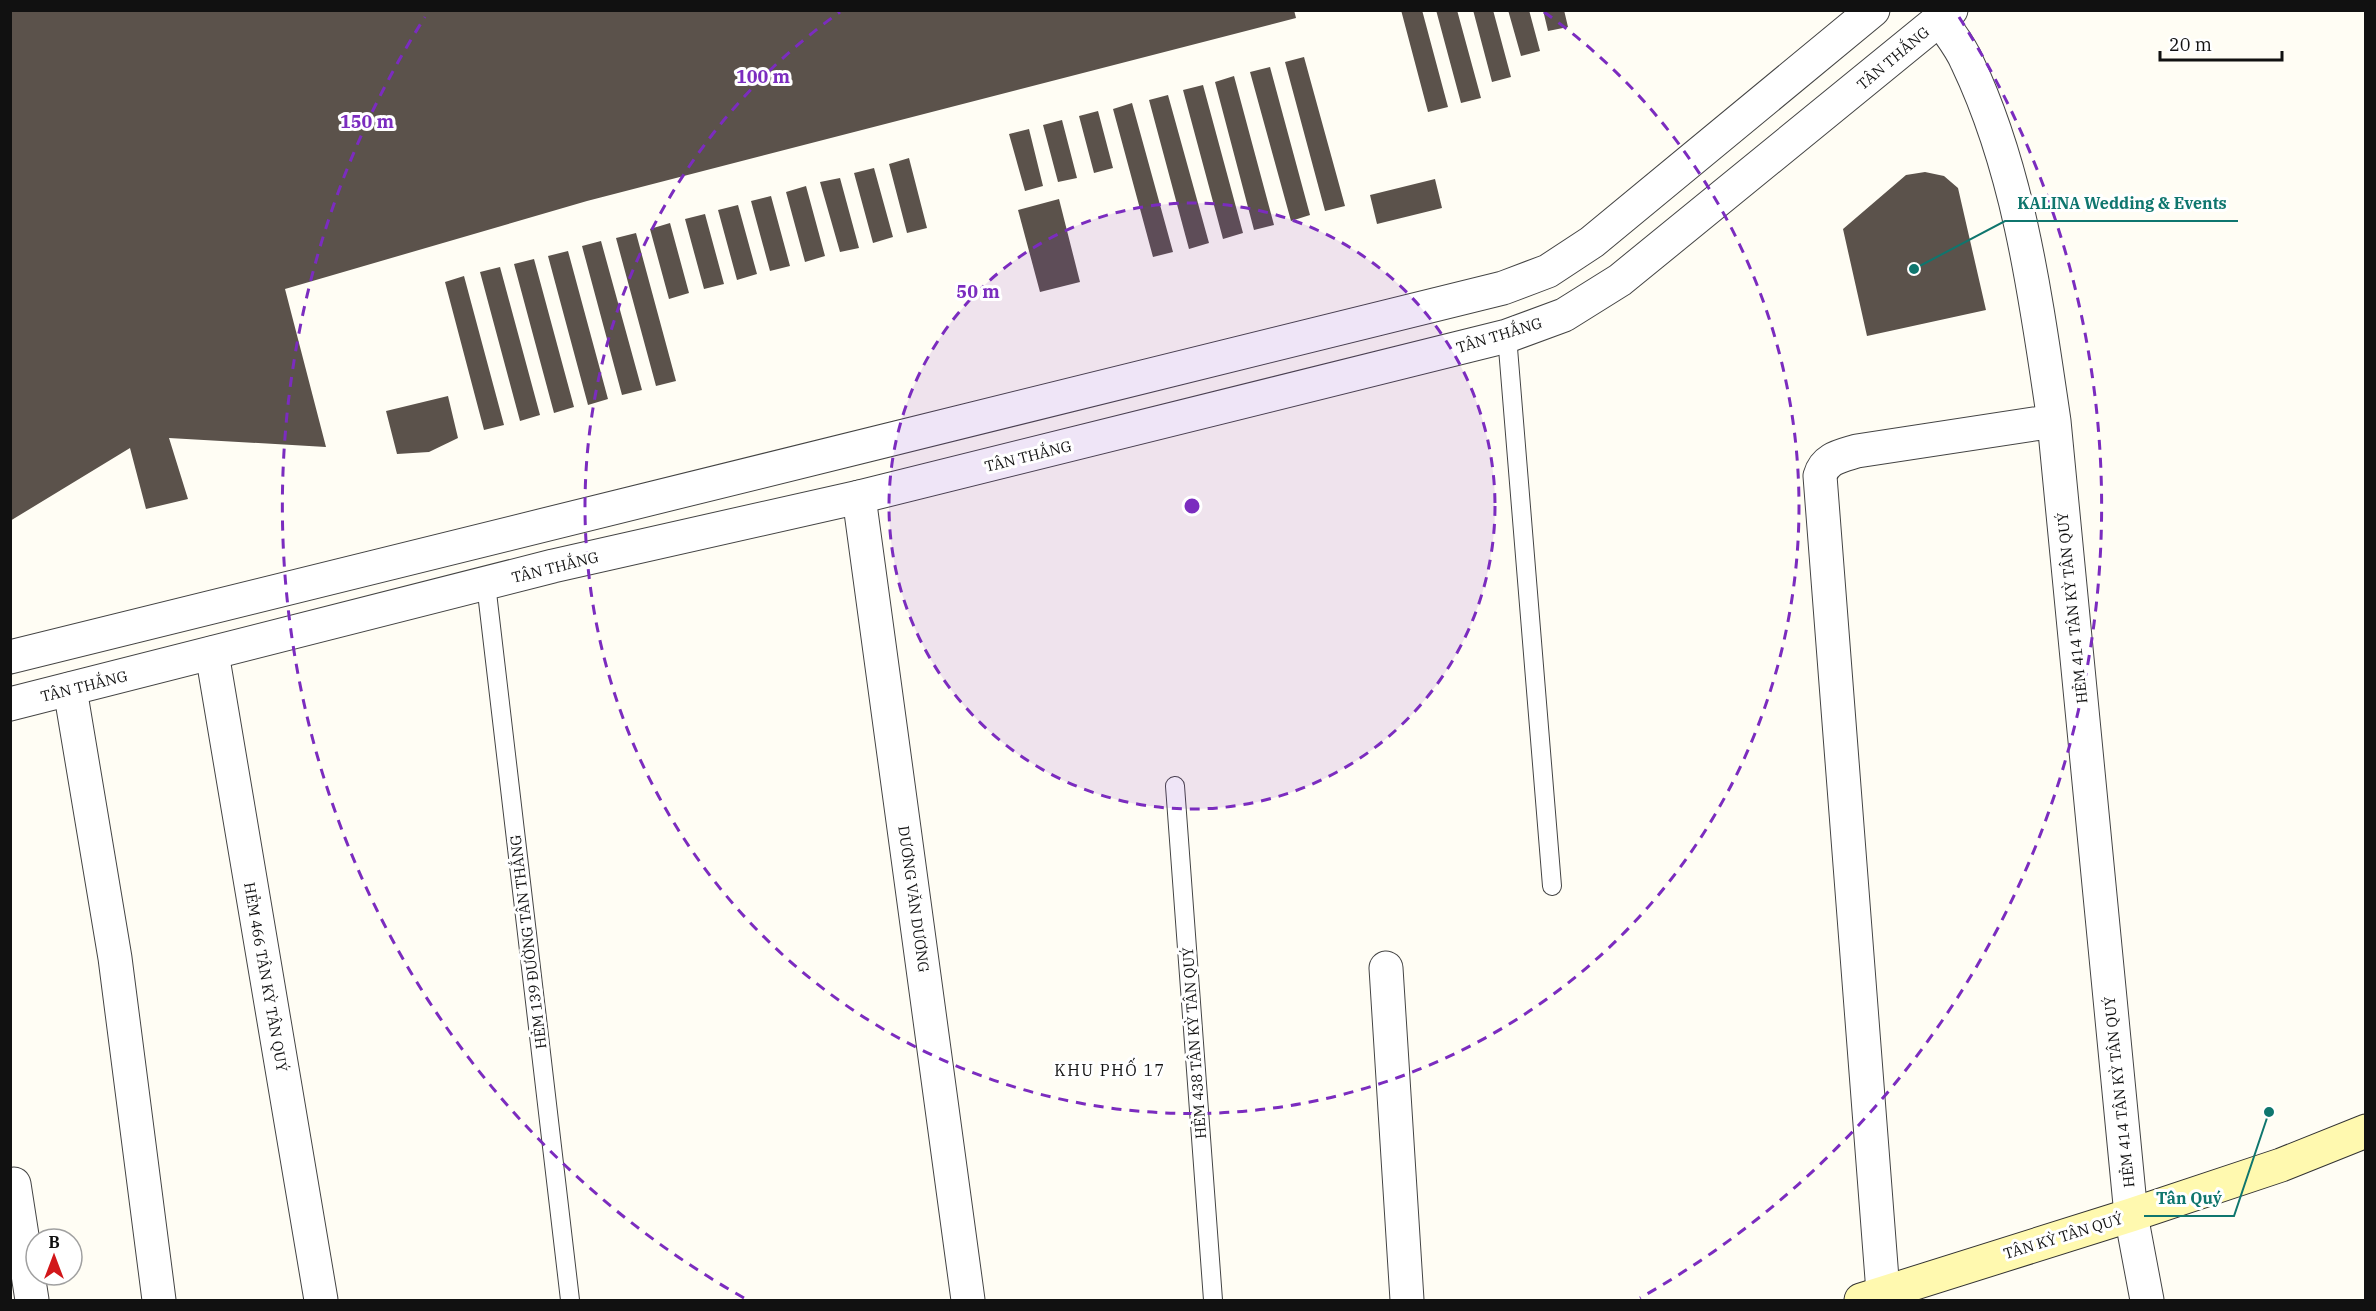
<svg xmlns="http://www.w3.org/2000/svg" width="2376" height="1311" viewBox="0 0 2376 1311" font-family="'IBM Plex Serif',serif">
<rect width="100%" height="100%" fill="#fffdf4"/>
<path fill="#5b524b" d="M10,10H1294L1296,18L587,201L285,289L326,447L169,438L188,499L146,509L130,448L10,521Z
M1401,10H1422L1448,107L1428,112Z
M1436,10H1457L1481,98L1461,103Z
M1473,10H1493L1511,77L1492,82Z
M1508,10H1529L1540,51L1521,56Z
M1543,10H1564L1568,27L1548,31Z
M1304,57L1345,206L1325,211L1285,62Z
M1270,67L1310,215L1291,221L1250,72Z
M1234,76L1274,225L1254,230L1215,82Z
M1203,85L1243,233L1223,239L1183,90Z
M1168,95L1209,243L1189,249L1149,100Z
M1132,103L1173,252L1153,257L1113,109Z
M1098,111L1113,168L1094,173L1079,116Z
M1062,120L1077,178L1058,182L1043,125Z
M1029,129L1043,186L1025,191L1009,134Z
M909,158L927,228L907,233L889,164Z
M874,168L893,237L873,243L854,173Z
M1925,172L1944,176L1958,188L1986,310L1867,336L1843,229L1906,175Z
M840,178L859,248L840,252L820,182Z
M1435,179L1442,208L1377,224L1370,195Z
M806,186L825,256L805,262L786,192Z
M771,196L790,266L770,271L751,201Z
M1059,199L1080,282L1040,292L1018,210Z
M738,205L757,274L737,280L718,210Z
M705,214L724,284L704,289L685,219Z
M670,223L689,293L669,299L650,229Z
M636,233L676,381L656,386L616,238Z
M601,241L642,390L622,395L582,246Z
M568,251L608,399L588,405L548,256Z
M534,259L574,407L554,413L514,264Z
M500,267L540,415L520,421L480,272Z
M464,276L504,425L484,430L445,282Z
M448,396L458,438L429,452L397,454L386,411Z"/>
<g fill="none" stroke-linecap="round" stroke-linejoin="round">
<g stroke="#444" stroke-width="20">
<path id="service" d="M1507,336L1552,886
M486,584L570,1300
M1175,786L1213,1300"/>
</g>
<g stroke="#444" stroke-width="35">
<path id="minor" d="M1940,19C1949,33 1961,47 1967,62C2020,173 2036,300 2054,421L2131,1215L2147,1300
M859,497L968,1300
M212,653L321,1300
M70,689L115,958L159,1300
M1386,968L1407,1300
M14,1184L32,1300
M1883,1292L1820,476C1825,458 1841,456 1857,451L2054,421"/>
</g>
<g stroke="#444" stroke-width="35">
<path id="tertiary" d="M10,657L1503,288L1548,271L1592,242L1873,10
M10,704L553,566L859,497L1507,336L1564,315L1620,280L1951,10"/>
</g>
<g stroke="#333" stroke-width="35">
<path id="secondary" d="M1861,1300L2131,1215L2281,1165L2366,1131"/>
</g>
<use href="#service" stroke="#fff" stroke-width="18"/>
<use href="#minor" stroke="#fff" stroke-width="33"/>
<use href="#tertiary" stroke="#fff" stroke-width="33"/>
<use href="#secondary" stroke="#fff9af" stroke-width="33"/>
</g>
<circle cx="1192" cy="506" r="303" fill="#7b2cbf" fill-opacity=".12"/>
<g fill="none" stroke="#7b2cbf" stroke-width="3" stroke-dasharray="10 8">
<circle cx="1192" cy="506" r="303"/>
<path d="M1544 12A607 607 0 1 1 840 12"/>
<path d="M744 1298A910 910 0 0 1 425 17M1959 17A910 910 0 0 1 1640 1298"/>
</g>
<g text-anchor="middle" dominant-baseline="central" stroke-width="6" stroke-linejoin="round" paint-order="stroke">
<g font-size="15" fill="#111" stroke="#fff">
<text transform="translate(1893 58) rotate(-40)">TÂN THẮNG</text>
<text transform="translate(1499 335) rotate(-17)">TÂN THẮNG</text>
<text transform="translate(1028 456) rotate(-14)">TÂN THẮNG</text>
<text transform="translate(555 567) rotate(-14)">TÂN THẮNG</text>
<text transform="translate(2072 608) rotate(-96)">HẺM 414 TÂN KỲ TÂN QUÝ</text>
<text transform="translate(84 686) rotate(-14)">TÂN THẮNG</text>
<text transform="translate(914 899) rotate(82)">DƯƠNG VĂN DƯƠNG</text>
<text transform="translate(528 942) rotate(-97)">HẺM 139 ĐƯỜNG TÂN THẮNG</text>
<text transform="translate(266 977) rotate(80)">HẺM 466 TÂN KỲ TÂN QUÝ</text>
<text transform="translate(1194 1043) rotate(-94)">HẺM 438 TÂN KỲ TÂN QUÝ</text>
<text transform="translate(2119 1092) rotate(-96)">HẺM 414 TÂN KỲ TÂN QUÝ</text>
<text transform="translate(2063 1236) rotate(-17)">TÂN KỲ TÂN QUÝ</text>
</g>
<g font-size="16" letter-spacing="1.5" fill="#111" stroke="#fff">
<text x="1110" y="1070">KHU PHỐ 17</text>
</g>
</g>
<circle cx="1192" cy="506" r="9" fill="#7b2cbf" stroke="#fff" stroke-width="3"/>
<g font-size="18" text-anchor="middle" font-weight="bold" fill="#7b2cbf" stroke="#fff" stroke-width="6" stroke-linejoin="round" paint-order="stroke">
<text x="763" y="83">100 m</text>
<text x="367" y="128">150 m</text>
<text x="978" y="298">50 m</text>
</g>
<path fill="none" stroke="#0f766e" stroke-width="2" d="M1914 269L2005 221H2238M2269 1112L2234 1216H2144"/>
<g fill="#0f766e" stroke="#fff" stroke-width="2">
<circle cx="1914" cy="269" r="6"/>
<circle cx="2269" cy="1112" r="6"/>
</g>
<g font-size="16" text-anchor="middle" font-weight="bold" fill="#0f766e" stroke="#fff" stroke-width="6" stroke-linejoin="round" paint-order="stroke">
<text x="2122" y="209">KALINA Wedding &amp; Events</text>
<text x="2189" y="1204">Tân Quý</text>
</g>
<rect width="2376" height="1311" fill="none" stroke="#111111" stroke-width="24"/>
<g transform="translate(54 1257)"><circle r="28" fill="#ffffff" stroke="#a0a0a0" stroke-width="1.5"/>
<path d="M0-4.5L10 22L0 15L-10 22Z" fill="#d2171a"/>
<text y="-9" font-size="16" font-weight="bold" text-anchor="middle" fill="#111111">B</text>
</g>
<path d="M2160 51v9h122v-9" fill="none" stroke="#111111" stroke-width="3"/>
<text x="2169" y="51" font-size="18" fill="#111111" stroke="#ffffff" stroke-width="4.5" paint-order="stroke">20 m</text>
</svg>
